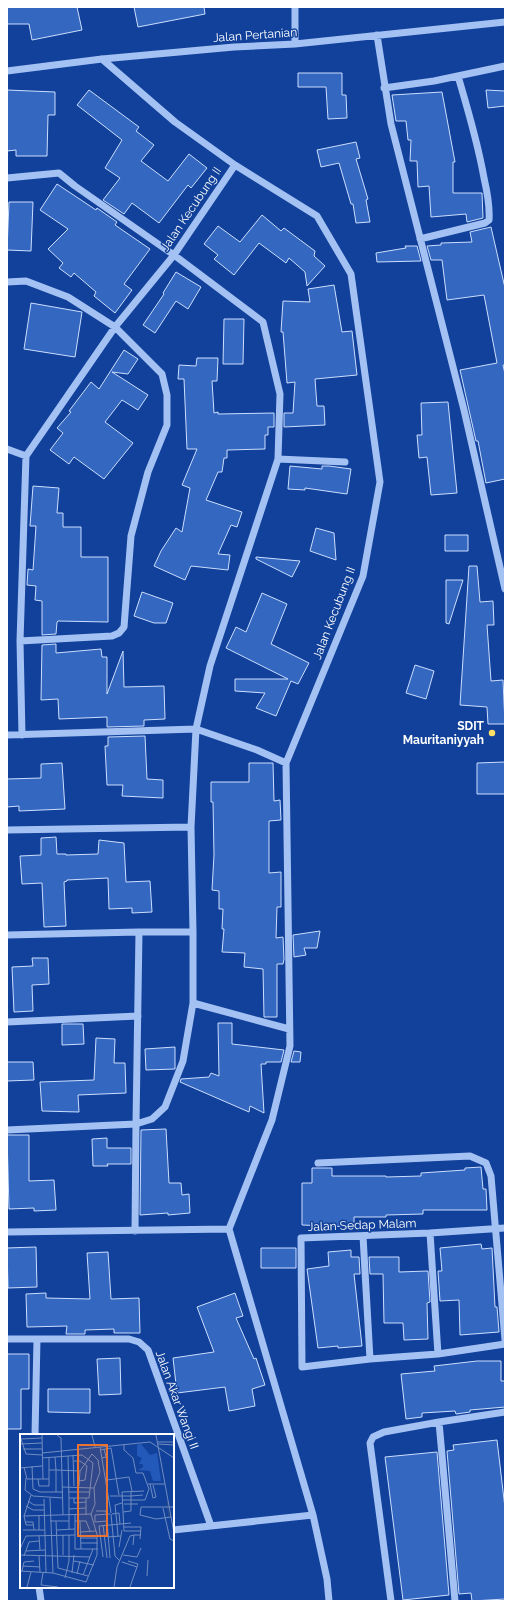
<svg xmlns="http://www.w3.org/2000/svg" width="512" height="1608" viewBox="0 0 512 1608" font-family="Raleway,sans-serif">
<rect width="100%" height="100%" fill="#11419a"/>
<path fill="#3467c0" stroke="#ccdefe" d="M7,7H77L82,30L32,40L29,24H7Z
M134,7H204L205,14L138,27Z
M298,73H342V95H346L347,118L328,119L326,87H298Z
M7,90L55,92V115H48L47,156H16V150L7,151Z
M89,90L139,127L136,131L154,145L141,161L168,181L189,154L207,168L191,188L188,185L159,223L132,203L124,214L103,200L120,178L105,168L122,140L77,105Z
M486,90L505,91V106L488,108Z
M442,92L455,162H453V193H482L483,218L467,222L466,214L431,217L429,186L418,187L417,161H410L411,140H408L406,121H396L392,95Z
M356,142L360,158L356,159L368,199L366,200L370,222L356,223L353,204H351L339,163L321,167L317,150Z
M57,184L96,210L97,208L117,222L115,225L150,249L124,284L132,290L115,313L94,296L96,292L74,273L71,277L59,268L63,263L48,249L68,229L40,210Z
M9,202H33L31,251L7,250Z
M262,215L281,231L284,228L315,251L314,256L325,266L307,286L305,272L289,258L286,263L259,243L234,275L214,259L218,255L204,244L218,226L240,242Z
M491,227L505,288V365H503L505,374V479L486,483L478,441H476L460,370L497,363L484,295L447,300L442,260H431L427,246L441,245V243L472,242L470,232Z
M405,246H417L421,261L377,262L376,253L406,248Z
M176,272L201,287L188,309L176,301L155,333L143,325L164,294L163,293Z
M334,285L342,332L352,331L357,375L315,379L317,406H324L325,425L284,427V413H293L295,382L287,383L283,332H281L283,301L310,302L308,289Z
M31,303L82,312L75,357L24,349Z
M224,319H244L243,364H223Z
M124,350L138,359L128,374L112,372L148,395L138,410L122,400L105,422L133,443L104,479L74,457L69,464L50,450L63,433L57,428L71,412L69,411L91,382L99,389Z
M197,358H218L217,381H212L214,413L218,412V414L274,413V427H268V435H265V449L227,450V458H224L222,472H218L206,500L242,512L237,527L231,525L218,554L230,555L228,570L191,566L185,580L154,566L161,551L176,528L182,532L190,488L182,485L197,449H187L184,379H178L179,365L196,366Z
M448,402L457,493L431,495L427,457L419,458L417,435H422L421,403Z
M290,466L322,469V466H329L351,469L347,494L305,488V490L288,489Z
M33,486L59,488L57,513H63V527H81V557H108V622L58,621L57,622L56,634L42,635V601L35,600L36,586L27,585L28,569L33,570L36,526H30Z
M316,528L334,533L336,560L310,551Z
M445,535H468V551H445Z
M256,557L300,561L292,577L256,559Z
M469,566H477L480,602L493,601L494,625H487L491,681L503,680L505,724H488L487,707L460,705Z
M446,580H463L449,624L446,623Z
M142,592L173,603L166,623H154L134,616Z
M262,593L287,604L271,644L309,663L298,684L291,681L276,716L256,708L265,693L235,691V679H288L226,648L236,627L246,632Z
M56,644V653L101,649L102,657H107V694L123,651L124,687L164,686L165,719L144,720V726L107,727V717L59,719L58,699L41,700L42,645Z
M415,665L434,671L426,699L406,693Z
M145,736L147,779L163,780V798L122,796L123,785H107L105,746H108V737Z
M505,762V794H477V763Z
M62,763L65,809L19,811V806L7,807V779L41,778V764Z
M249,763H273L274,801L280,800L281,820L269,821V873L281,872V907H277L276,938L283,937L284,959L283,964H277V1017H264L263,969L244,967L245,953L222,952L224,929H222L223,909H219V891L212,890L214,855L213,802H211V782H249Z
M56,837L57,854H66V855L98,854L99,840L124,843L126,882L150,881L152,912L132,913V908L109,909L108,878L67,880V881L64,882L66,926L44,927L42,883L22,884L20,856L41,855V838Z
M320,931L317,948H304L306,955L294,957L293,935Z
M32,958H48L49,984L32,985L33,1011L14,1012L12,967L33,966Z
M218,1023H232V1044L284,1050L281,1062H266V1064H261L264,1113L250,1106L249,1112L180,1082L181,1079L209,1077L211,1073L219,1076Z
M62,1024H83L84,1044L62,1045Z
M96,1038L115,1039L114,1063H125L126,1093L78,1095L79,1112L42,1111L40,1082L94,1080Z
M175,1047V1069L146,1070L145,1049Z
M294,1051L301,1052L300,1062H291Z
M7,1062H33L34,1080L7,1081Z
M166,1129L169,1183H181L182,1195L189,1194L190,1213L168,1215V1213L140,1215L141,1130Z
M7,1135H29V1181L54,1180L56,1210L34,1211V1208L9,1209Z
M107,1138V1148H131V1164H107L108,1166H93L92,1139Z
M481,1167L483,1189H486L487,1210H423V1214L386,1215V1217H354V1227L302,1225V1183H312V1168H332V1176H386V1177L421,1176V1173L465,1170V1168Z
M481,1244L482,1249L492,1248L495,1307H497L499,1332L460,1335L459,1300L440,1301L438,1271H442L440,1248Z
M36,1247L37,1287L8,1288L7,1248Z
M261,1248H296V1268H261Z
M351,1250V1257H359L360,1274H354L362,1346L338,1348V1346L318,1348L307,1269L329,1266L328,1252Z
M108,1252L111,1299L139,1298L140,1333H114V1329L85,1330V1334H66L67,1326L27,1327L26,1294L46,1293V1298L90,1299L87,1253Z
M369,1257H399V1272L428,1271L430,1302L427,1303L428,1339L404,1340L403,1323H384L383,1274H370Z
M235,1293L243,1316L236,1318L254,1359L256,1358L265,1385L252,1389L255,1406L229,1411L225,1387L177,1393L173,1358L214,1352L197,1307Z
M7,1354H29V1389H21V1429H7Z
M120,1358L121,1394L99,1395L97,1359Z
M477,1361H501V1381H505V1407L470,1410V1412L456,1414L455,1411L422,1413V1417L406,1419L401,1374L435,1371L434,1366Z
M48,1389H90V1413L48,1412Z
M497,1440L505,1508V1599L472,1601L471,1593L459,1594L447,1451L454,1450L453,1445Z
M437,1452L449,1595L403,1600L385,1457Z"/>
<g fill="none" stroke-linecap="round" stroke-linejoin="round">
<path stroke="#a4c1f4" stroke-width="7" d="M295,7V44
M377,35L391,124L464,410L505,589
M102,59L175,122L235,165
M7,71L102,59L234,47L295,44L505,22
M384,88L434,81L505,66
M7,178L59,173L75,186L174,255L263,322L280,394L278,459L210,666L196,729L191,827L193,932H139
M420,239L485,223L489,220C490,206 487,191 484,178C478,143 468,110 458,76
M7,282L26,281L68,297L115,327L162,374L167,395V425L148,472L131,536L124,627L119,633L112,636L20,641
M7,449L26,456
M278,459L345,462
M7,735L196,729L257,750L286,763
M22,735L20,641L26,456L115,327L174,255L235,165L317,216L351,274L380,482L363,576L286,763L290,1046L272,1120L229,1229L313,1515
M7,830L191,827
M193,932V1003L289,1029
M7,935L139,932L136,1124L152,1119L165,1107L183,1061L193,1003
M7,1022L138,1016
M7,1130L136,1124L135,1231
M318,1163L470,1156L486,1163L491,1176L505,1340
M505,1228L430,1233L301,1238L302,1367L370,1359L438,1354L505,1344
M7,1232L229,1229
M430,1233L438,1354
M363,1236L370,1359
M7,1339H129L139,1342L148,1350L211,1526
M439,1422L455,1601
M35,1435L37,1339
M173,1530L313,1515L327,1579L329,1601
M39,1587L41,1601
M391,1601L370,1443L373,1437L384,1432L439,1422L505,1412"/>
</g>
<circle fill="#ffe067" stroke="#11419a" stroke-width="1.5" cx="492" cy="733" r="4"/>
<g text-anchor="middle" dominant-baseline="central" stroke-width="3" stroke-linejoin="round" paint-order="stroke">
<g font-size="12" fill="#fff" stroke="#11419a">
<text transform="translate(255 35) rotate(-4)">Jalan Pertanian</text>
<text transform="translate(191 209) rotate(-56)">Jalan Kecubung II</text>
<text transform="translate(334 613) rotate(-69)">Jalan Kecubung II</text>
<text transform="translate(362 1225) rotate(-2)">Jalan Sedap Malam</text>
<text transform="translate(177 1400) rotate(70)">Jalan Akar Wangi II</text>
</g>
<g font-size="12" font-weight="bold" fill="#fff" stroke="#11419a" text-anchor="end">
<text x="484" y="726">SDIT<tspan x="484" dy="14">Mauritaniyyah</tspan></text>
</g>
</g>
<g transform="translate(20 1434)">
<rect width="154" height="154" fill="#11419a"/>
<path d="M121,10L130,21L137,19L141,47H133L130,37L118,36L123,33V30H119L122,24L117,22V11Z" fill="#2359b8"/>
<path fill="none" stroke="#25488b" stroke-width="2" d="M147,68L149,83"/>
<path fill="none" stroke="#708dc2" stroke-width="1" d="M22,1L23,45M37,1L41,4L43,81M72,1L75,13M136,1L154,99M22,4L1,5L6,20L22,21M137,8H154M1,10L22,9M138,10L154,11M80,13L91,79M3,15H22M80,16L91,14L99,61M22,19L130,8L154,24M53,21L54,52M48,22L49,64M29,23V36M35,23L36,36L60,37M22,24L62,21L73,29L69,64H66M82,24L86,23L84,15M54,27H60L67,32L65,46L59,47M12,32L13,55L20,58H36M4,33L7,45H29V36H36V58H43M0,34L22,32M6,44L5,56L13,62L43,64M18,45L19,52H29V45M87,46L109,43L112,57M128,50H145M130,50L133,64L136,63L133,51M59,52L60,37L72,20L78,26L80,38L74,54L75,70L71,80L76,97M42,53L74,54M48,58H69M11,61L4,82L6,91H13M90,62H111V57M30,64L33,139L66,148L77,121V100L76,97L60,98M54,64V69L66,68M24,65L26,139M102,66H125L129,55L123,39H116L113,24L104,16V11M8,67L14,71H24M104,70H118M6,72L13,76H24M143,74L150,105L154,107M49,75L66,74V81M76,77H86L87,87M103,78L111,77V62L123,61M90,80L75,81V88L87,87L90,124M91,80L95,122L100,127M92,80L99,79L100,90M55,81V115H61M4,82L71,80M19,82V96M151,83L136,85L120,81L121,73H154M30,87H49M36,87L38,134L68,142M55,87H66L70,97M60,87L61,115H78M6,88H13L14,96M97,90L95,71L102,69M97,90L98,102M83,91L87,124M104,93H121L120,105M49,95V64H66V74M3,96H25M37,96L55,95M121,97H104L102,58L124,57M43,101V121M19,102L20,116M87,103L101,102M61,104H77M61,109H78M113,111L114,101H121M99,113L102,96M0,115L6,102L55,101M6,117L25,116M0,121L70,123M103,121L117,123L121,114M4,122L9,108L19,107M19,122L20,138M83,123L79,92L111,89M54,127L74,131M108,127L118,130L110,153M102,128L117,133M3,132L20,133M0,137L33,139M2,137L4,128L14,127M23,139L21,151L38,153M52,139L54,121M57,140L60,127M63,141L73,115M127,142L128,126M45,144L49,127V101M7,153L11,138M94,153L97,133L110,102L114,101"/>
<path fill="#eb7230" fill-opacity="0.15" stroke="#eb7230" stroke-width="2" d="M58,11H87V102H58Z"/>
<rect width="154" height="154" fill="none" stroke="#fff" stroke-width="2"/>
</g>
<rect width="512" height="1608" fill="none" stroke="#ffffff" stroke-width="16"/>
</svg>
